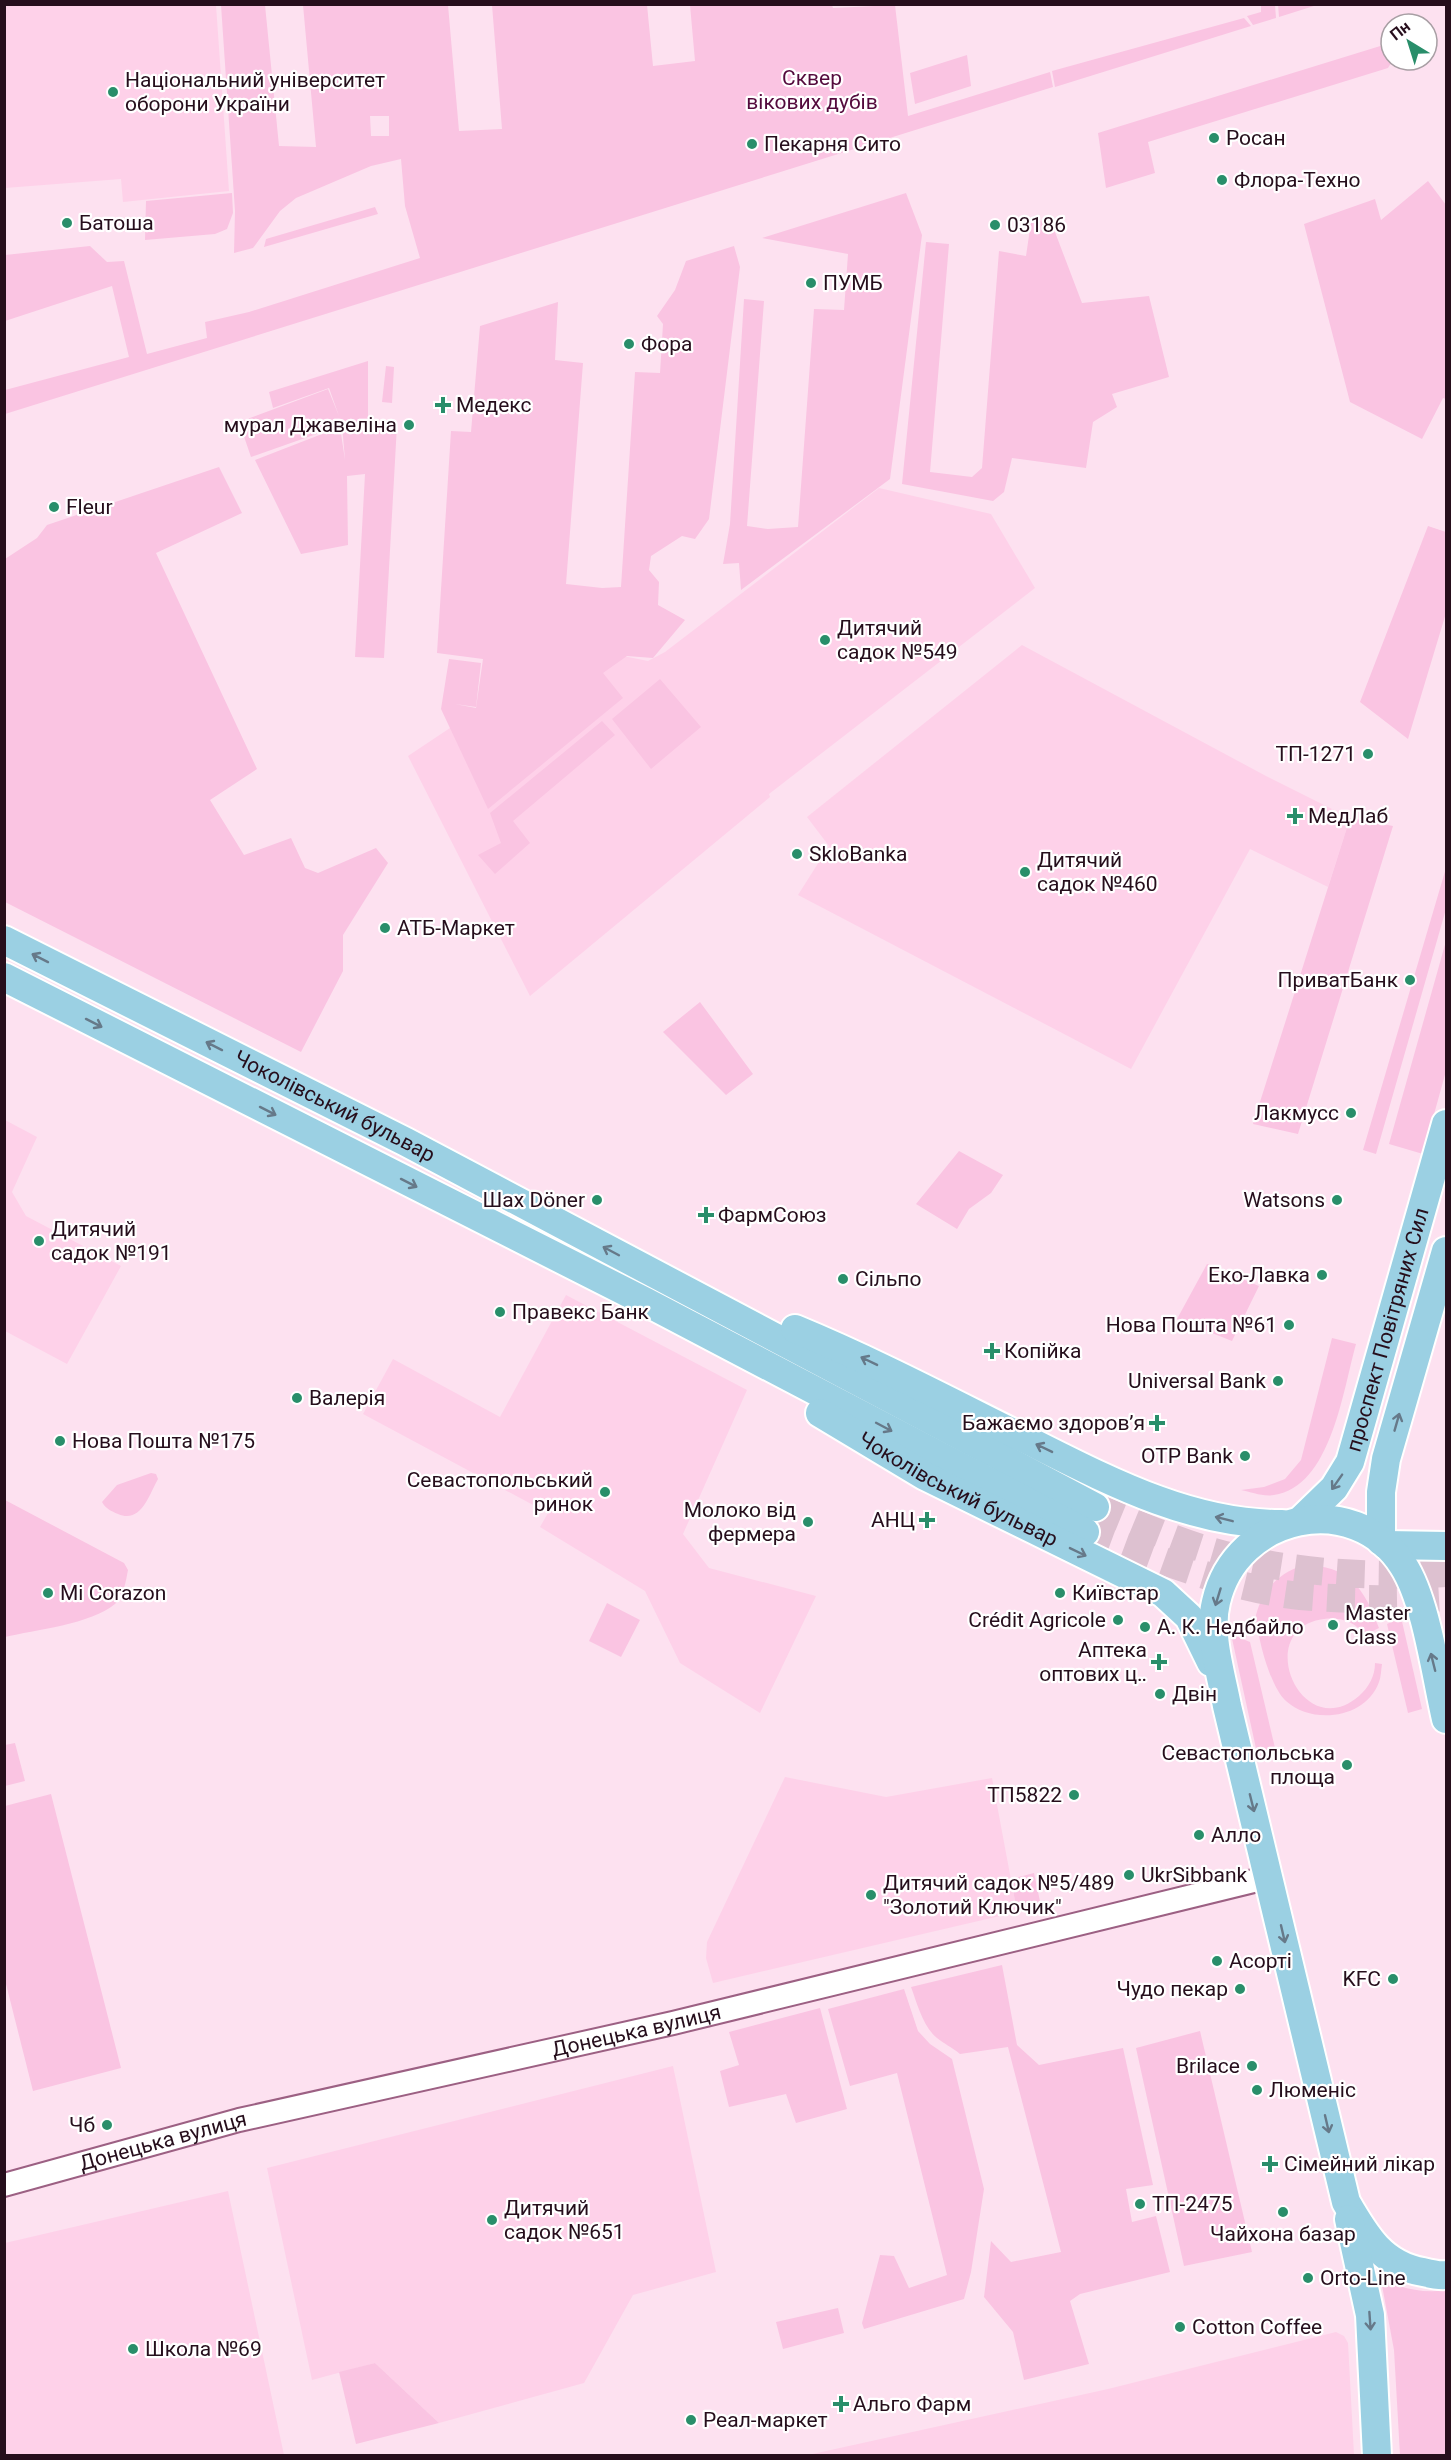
<svg xmlns="http://www.w3.org/2000/svg" width="1451" height="2460" viewBox="0 0 1451 2460" font-family="Roboto,sans-serif">
<rect width="100%" height="100%" fill="#fde1f0"/>
<path fill="#fed1e9" d="M4,5H216L229,191L123,202L121,179L5,188Z
M879,488L991,514L1035,588L769,794L770,797L530,996L408,756L573,646L648,661L665,652Z
M1022,645L1266,776L1350,818L1328,887L1250,849L1131,1069L798,895L829,846L807,817Z
M5,1120L37,1137L12,1192L26,1216L121,1266L67,1364L5,1331Z
M566,1295L747,1390L683,1534L709,1568L816,1596L760,1713L680,1663L645,1591L540,1527L548,1513L363,1414L393,1359L500,1417Z
M785,1777L886,1797L992,1778L1017,1912L713,1983L706,1958L707,1942Z
M673,2066L716,2272L633,2295L584,2383L439,2423L375,2363L312,2380L267,2168Z
M228,2191L284,2455H5V2243Z
M1336,2332L1344,2336L1348,2343L1354,2455H808L1108,2389Z"/>
<path fill="#fac4e2" fill-rule="evenodd" d="M1278,4H1317V5L1279,17Z
M832,5L833,8L895,5L908,116L1050,72L1053,87L5,414V390L129,357L112,286L5,321V255L90,246L107,262L124,261L147,354L207,338L205,322L249,312L420,258L405,206L401,159L371,166L296,198L280,211L253,248L234,253L235,211L221,5H265L279,146L316,147L303,5H448L459,131L502,129L492,5H647L653,66L695,61L690,5ZM370,116H389V136H371Z
M1261,5H1275L1276,18L1253,25L1247,16L1261,12Z
M1244,18L1251,26L1055,87L1052,71Z
M1390,43L1393,60L1388,68L1148,142L1155,173L1106,188L1098,133Z
M967,55L971,86L915,104L910,73Z
M1428,181L1446,205V399L1443,398L1422,439L1350,402L1304,224L1375,199L1381,220Z
M232,193L233,213L227,229L215,234L145,240L146,201Z
M906,193L922,235L890,479L741,590L739,563L723,564L730,524L744,299L764,301L747,526L768,529L798,527L814,309L844,310L848,254L762,238Z
M375,207L378,214L264,247L266,239Z
M1050,219L1082,303L1149,296L1169,377L1112,394L1117,407L1093,422L1086,468L1012,458L1004,492L993,501L902,484L926,242L949,244L930,472L972,477L982,468L999,251L1026,256L1031,222Z
M734,246L740,267L709,519L695,539L682,536L651,556L649,570L659,582L658,605L685,620L653,658L627,656L603,673L623,698L488,809L441,709L449,659L481,663L476,707L455,704L476,708L483,659L437,653L451,431L471,432L480,326L558,302L555,360L583,363L566,584L602,588L621,587L635,372L660,373L663,324L657,316L675,290L686,261Z
M368,361V422L397,425L384,658L355,657L365,474L347,476L348,545L301,554L255,460L340,427L345,460L342,425L251,457L239,422L328,389L339,416L329,388L273,408L269,392Z
M386,366L394,367L392,403L382,402Z
M219,467L242,513L156,553L257,769L210,800L244,855L291,838L305,868L318,873L376,848L388,863L343,935V971L301,1052L5,902V559L37,538L47,525Z
M1428,526L1446,532V613L1408,739L1360,702Z
M660,679L701,727L651,769L612,719Z
M602,721L615,735L513,821L530,843L495,874L478,855L501,843L490,813Z
M1350,818L1393,826L1298,1134L1253,1124Z
M1446,868V909L1376,1154L1363,1150Z
M1446,941V1071L1423,1154L1389,1144Z
M700,1002L753,1074L726,1095L663,1032Z
M959,1151L1003,1175L991,1193L969,1209L957,1229L916,1204Z
M1207,1264L1259,1286L1232,1341L1177,1319Z
M1332,1338L1356,1344C1343,1390 1331,1487 1274,1495C1263,1497 1251,1492 1241,1490L1264,1487L1285,1479L1301,1460Z
M151,1473L156,1474L158,1479C149,1495 141,1524 118,1514C111,1511 106,1509 102,1502L117,1485Z
M5,1500L124,1563L128,1570C126,1580 124,1596 115,1604C92,1624 34,1630 5,1637Z
M1303,1565C1349,1565 1364,1588 1379,1628L1365,1635C1355,1622 1341,1617 1324,1619C1251,1628 1301,1746 1359,1696C1369,1687 1375,1676 1375,1663L1382,1664C1381,1670 1381,1677 1379,1682C1366,1719 1312,1725 1286,1701C1270,1687 1257,1636 1256,1615C1263,1589 1278,1574 1303,1565Z
M607,1603L640,1620L621,1657L589,1641Z
M1401,1617L1422,1709L1408,1713L1387,1624Z
M1231,1634L1250,1642L1275,1748L1257,1753Z
M15,1743L25,1781L5,1786V1745Z
M51,1794L121,2068L33,2091L5,1980V1806Z
M1034,1873L1041,1906L1017,1912L1011,1879Z
M1002,1965L1017,2045L1039,2065L1123,2048L1153,2185L1126,2189L1132,2222L1156,2216L1170,2272L1080,2294L1070,2301L1089,2364L1024,2380L1013,2332L984,2297L991,2241L1011,2262L1061,2252L1008,2047L960,2054C952,2047 944,2044 937,2038C923,2027 917,2003 911,1987Z
M904,1989L918,2031L930,2044L952,2059L984,2189L971,2272L964,2299L864,2329L862,2323L880,2255L894,2256L909,2288L947,2275L897,2073L850,2086L828,2009Z
M820,2008L847,2109L796,2123L786,2094L729,2107L720,2071L739,2065L729,2032Z
M1200,2031L1252,2252L1184,2266L1136,2048Z
M1381,2280C1403,2288 1423,2294 1446,2290V2455H1400L1394,2350Z
M838,2308L844,2333L783,2349L776,2322Z
M375,2363L439,2423L356,2444L339,2372Z"/>
<g fill="none" stroke-linecap="round" stroke-linejoin="round">
<path stroke="#ddc1d0" stroke-width="28" stroke-dasharray="28 14" stroke-linecap="butt" d="M1095,1507C1140,1525 1186,1546 1233,1557C1304,1574 1374,1577 1446,1573
M1085,1532C1154,1557 1226,1588 1300,1596C1349,1600 1397,1600 1446,1597"/>
<g stroke="#9c6083" stroke-width="26">
<g id="minor">
<path id="s1" d="M4,2185L239,2120L673,2023L1270,1877"/>
</g>
</g>
<g stroke="#fff" stroke-width="32">
<g id="major">
<path id="s2" d="M4,940L406,1142L1095,1507"/>
<path d="M4,977L646,1302L1085,1532"/>
<path d="M795,1329C870,1360 941,1397 1013,1433C1098,1475 1186,1525 1282,1524"/>
<path id="s3" d="M820,1413L925,1476L1163,1593L1189,1617L1211,1662"/>
<path id="s4" d="M1301,1520L1334,1488L1350,1462L1446,1124"/>
<path d="M1381,1541V1492L1386,1459L1446,1251"/>
<path d="M1386,1545L1446,1546"/>
<path d="M1446,1719C1436,1676 1426,1600 1403,1565C1354,1488 1236,1514 1216,1602C1208,1634 1221,1674 1227,1706L1346,2202C1365,2235 1382,2265 1423,2272C1431,2274 1439,2276 1446,2275"/>
<path d="M1349,2219L1370,2315L1377,2456"/>
</g>
</g>
<use href="#minor" stroke="#fff" stroke-width="22"/>
<use href="#major" stroke="#9bd0e3" stroke-width="28"/>
</g>
<defs><path id="oneway-shaft" d="M-6 0H5M1.5-3L5.5 0L1.5 3" fill="none" stroke-width="1.6" stroke-linecap="round" stroke-linejoin="round" transform="scale(1.5)"/></defs>
<g stroke="#667989">
<use href="#oneway-shaft" transform="translate(40 958) rotate(-153)"/>
<use href="#oneway-shaft" transform="translate(94 1023) rotate(27)"/>
<use href="#oneway-shaft" transform="translate(214 1046) rotate(-153)"/>
<use href="#oneway-shaft" transform="translate(268 1111) rotate(27)"/>
<use href="#oneway-shaft" transform="translate(409 1183) rotate(27)"/>
<use href="#oneway-shaft" transform="translate(611 1251) rotate(-152)"/>
<use href="#oneway-shaft" transform="translate(869 1361) rotate(-154)"/>
<use href="#oneway-shaft" transform="translate(1397 1422) rotate(-74)"/>
<use href="#oneway-shaft" transform="translate(884 1427) rotate(28)"/>
<use href="#oneway-shaft" transform="translate(1044 1448) rotate(-154)"/>
<use href="#oneway-shaft" transform="translate(1337 1482) rotate(125)"/>
<use href="#oneway-shaft" transform="translate(1224 1519) rotate(-166)"/>
<use href="#oneway-shaft" transform="translate(1078 1552) rotate(26)"/>
<use href="#oneway-shaft" transform="translate(1218 1597) rotate(107)"/>
<use href="#oneway-shaft" transform="translate(1433 1662) rotate(-104)"/>
<use href="#oneway-shaft" transform="translate(1252 1803) rotate(76)"/>
<use href="#oneway-shaft" transform="translate(1283 1934) rotate(77)"/>
<use href="#oneway-shaft" transform="translate(1327 2124) rotate(77)"/>
<use href="#oneway-shaft" transform="translate(1370 2321) rotate(86)"/>
</g>
<g fill="#298e6a" stroke="#fff" stroke-width="2">
<circle cx="113" cy="92" r="6"/>
<circle cx="1214" cy="138" r="6"/>
<circle cx="752" cy="144" r="6"/>
<circle cx="1222" cy="180" r="6"/>
<circle cx="67" cy="223" r="6"/>
<circle cx="995" cy="225" r="6"/>
<circle cx="811" cy="283" r="6"/>
<circle cx="629" cy="344" r="6"/>
<path d="M440 396h6v6h6v6h-6v6h-6v-6h-6v-6h6z"/>
<circle cx="409" cy="425" r="6"/>
<circle cx="54" cy="507" r="6"/>
<circle cx="825" cy="640" r="6"/>
<circle cx="1368" cy="754" r="6"/>
<path d="M1292 807h6v6h6v6h-6v6h-6v-6h-6v-6h6z"/>
<circle cx="797" cy="854" r="6"/>
<circle cx="1025" cy="872" r="6"/>
<circle cx="385" cy="928" r="6"/>
<circle cx="1410" cy="980" r="6"/>
<circle cx="1351" cy="1113" r="6"/>
<circle cx="597" cy="1200" r="6"/>
<circle cx="1337" cy="1200" r="6"/>
<path d="M703 1206h6v6h6v6h-6v6h-6v-6h-6v-6h6z"/>
<circle cx="39" cy="1241" r="6"/>
<circle cx="1322" cy="1275" r="6"/>
<circle cx="843" cy="1279" r="6"/>
<circle cx="500" cy="1312" r="6"/>
<circle cx="1289" cy="1325" r="6"/>
<path d="M989 1342h6v6h6v6h-6v6h-6v-6h-6v-6h6z"/>
<circle cx="1278" cy="1381" r="6"/>
<circle cx="297" cy="1398" r="6"/>
<path d="M1154 1414h6v6h6v6h-6v6h-6v-6h-6v-6h6z"/>
<circle cx="60" cy="1441" r="6"/>
<circle cx="1245" cy="1456" r="6"/>
<circle cx="605" cy="1492" r="6"/>
<path d="M924 1511h6v6h6v6h-6v6h-6v-6h-6v-6h6z"/>
<circle cx="808" cy="1522" r="6"/>
<circle cx="48" cy="1593" r="6"/>
<circle cx="1060" cy="1593" r="6"/>
<circle cx="1118" cy="1620" r="6"/>
<circle cx="1333" cy="1625" r="6"/>
<circle cx="1145" cy="1627" r="6"/>
<path d="M1156 1653h6v6h6v6h-6v6h-6v-6h-6v-6h6z"/>
<circle cx="1160" cy="1694" r="6"/>
<circle cx="1347" cy="1765" r="6"/>
<circle cx="1074" cy="1795" r="6"/>
<circle cx="1199" cy="1835" r="6"/>
<circle cx="1129" cy="1875" r="6"/>
<circle cx="871" cy="1895" r="6"/>
<circle cx="1217" cy="1961" r="6"/>
<circle cx="1393" cy="1979" r="6"/>
<circle cx="1240" cy="1989" r="6"/>
<circle cx="1252" cy="2066" r="6"/>
<circle cx="1257" cy="2090" r="6"/>
<circle cx="107" cy="2125" r="6"/>
<path d="M1267 2155h6v6h6v6h-6v6h-6v-6h-6v-6h6z"/>
<circle cx="1140" cy="2204" r="6"/>
<circle cx="1283" cy="2212" r="6"/>
<circle cx="492" cy="2220" r="6"/>
<circle cx="1308" cy="2278" r="6"/>
<circle cx="1180" cy="2327" r="6"/>
<circle cx="133" cy="2349" r="6"/>
<path d="M838 2395h6v6h6v6h-6v6h-6v-6h-6v-6h6z"/>
<circle cx="691" cy="2420" r="6"/>
</g>
<g text-anchor="middle" dominant-baseline="central" stroke-width="4.5" stroke-linejoin="round" paint-order="stroke">
<g font-size="21" fill="#540a3d" stroke="#fff">
<text x="812" y="78">Сквер<tspan x="812" dy="24">вікових дубів</tspan></text>
</g>
<g font-size="21" fill="#260e1c" stroke="#fff" text-anchor="start">
<text x="125" y="80">Національний університет<tspan x="125" dy="24">оборони України</tspan></text>
<text x="1226" y="138">Росан</text>
<text x="764" y="144">Пекарня Сито</text>
<text x="1234" y="180">Флора-Техно</text>
<text x="79" y="223">Батоша</text>
<text x="1007" y="225">03186</text>
<text x="823" y="283">ПУМБ</text>
<text x="641" y="344">Фора</text>
<text x="456" y="405">Медекс</text>
<text x="397" y="425" text-anchor="end">мурал Джавеліна</text>
<text x="66" y="507">Fleur</text>
<text x="837" y="628">Дитячий<tspan x="837" dy="24">садок №549</tspan></text>
<text x="1356" y="754" text-anchor="end">ТП-1271</text>
<text x="1308" y="816">МедЛаб</text>
<text x="809" y="854">SkloBanka</text>
<text x="1037" y="860">Дитячий<tspan x="1037" dy="24">садок №460</tspan></text>
<text x="397" y="928">АТБ-Маркет</text>
<text x="1398" y="980" text-anchor="end">ПриватБанк</text>
<text x="1339" y="1113" text-anchor="end">Лакмусс</text>
<text x="585" y="1200" text-anchor="end">Шах Döner</text>
<text x="1325" y="1200" text-anchor="end">Watsons</text>
<text x="718" y="1215">ФармСоюз</text>
<text x="51" y="1229">Дитячий<tspan x="51" dy="24">садок №191</tspan></text>
<text x="1310" y="1275" text-anchor="end">Еко-Лавка</text>
<text x="855" y="1279">Сільпо</text>
<text x="512" y="1312">Правекс Банк</text>
<text x="1277" y="1325" text-anchor="end">Нова Пошта №61</text>
<text x="1004" y="1351">Копійка</text>
<text x="1266" y="1381" text-anchor="end">Universal Bank</text>
<text x="309" y="1398">Валерія</text>
<text x="1145" y="1423" text-anchor="end">Бажаємо здоровʼя</text>
<text x="72" y="1441">Нова Пошта №175</text>
<text x="1233" y="1456" text-anchor="end">OTP Bank</text>
<text x="593" y="1480" text-anchor="end">Севастопольський<tspan x="593" dy="24">ринок</tspan></text>
<text x="796" y="1510" text-anchor="end">Молоко від<tspan x="796" dy="24">фермера</tspan></text>
<text x="915" y="1520" text-anchor="end">АНЦ</text>
<text x="60" y="1593">Mi Corazon</text>
<text x="1072" y="1593">Київстар</text>
<text x="1345" y="1613">Master<tspan x="1345" dy="24">Class</tspan></text>
<text x="1106" y="1620" text-anchor="end">Crédit Agricole</text>
<text x="1157" y="1627">А. К. Недбайло</text>
<text x="1147" y="1650" text-anchor="end">Аптека<tspan x="1147" dy="24">оптових ц‥</tspan></text>
<text x="1172" y="1694">Двін</text>
<text x="1335" y="1753" text-anchor="end">Севастопольська<tspan x="1335" dy="24">площа</tspan></text>
<text x="1062" y="1795" text-anchor="end">ТП5822</text>
<text x="1211" y="1835">Алло</text>
<text x="1141" y="1875">UkrSibbank</text>
<text x="883" y="1883">Дитячий садок №5/489<tspan x="883" dy="24">"Золотий Ключик"</tspan></text>
<text x="1229" y="1961">Асорті</text>
<text x="1381" y="1979" text-anchor="end">KFC</text>
<text x="1228" y="1989" text-anchor="end">Чудо пекар</text>
<text x="1240" y="2066" text-anchor="end">Brilace</text>
<text x="1269" y="2090">Люменіс</text>
<text x="95" y="2125" text-anchor="end">Чб</text>
<text x="1284" y="2164">Сімейний лікар</text>
<text x="1152" y="2204">ТП-2475</text>
<text x="504" y="2208">Дитячий<tspan x="504" dy="24">садок №651</tspan></text>
<text x="1283" y="2234" text-anchor="middle">Чайхона базар</text>
<text x="1320" y="2278">Orto-Line</text>
<text x="1192" y="2327">Cotton Coffee</text>
<text x="145" y="2349">Школа №69</text>
<text x="853" y="2404">Альго Фарм</text>
<text x="703" y="2420">Реал-маркет</text>
</g>
<g font-size="21" fill="#260e1c" stroke="#fff">
<text stroke="none"><textPath href="#s2" startOffset="370">Чоколівський бульвар</textPath></text>
<text stroke="none"><textPath href="#s4" startOffset="214">проспект Повітряних Сил</textPath></text>
<text stroke="none"><textPath href="#s3" startOffset="158">Чоколівський бульвар</textPath></text>
<text stroke="none"><textPath href="#s1" startOffset="651">Донецька вулиця</textPath></text>
<text stroke="none"><textPath href="#s1" startOffset="165">Донецька вулиця</textPath></text>
</g>
</g>
<rect width="1451" height="2460" fill="none" stroke="#260e1c" stroke-width="12"/>
<g transform="translate(1409 42) rotate(322)"><circle r="28" fill="#ffffff" stroke="#a89fa4" stroke-width="1.5"/>
<path d="M0-4.5L10 22L0 15L-10 22Z" fill="#298e6a"/>
<text y="-9" font-size="16" font-weight="bold" text-anchor="middle" fill="#260e1c">Пн</text>
</g>
</svg>
